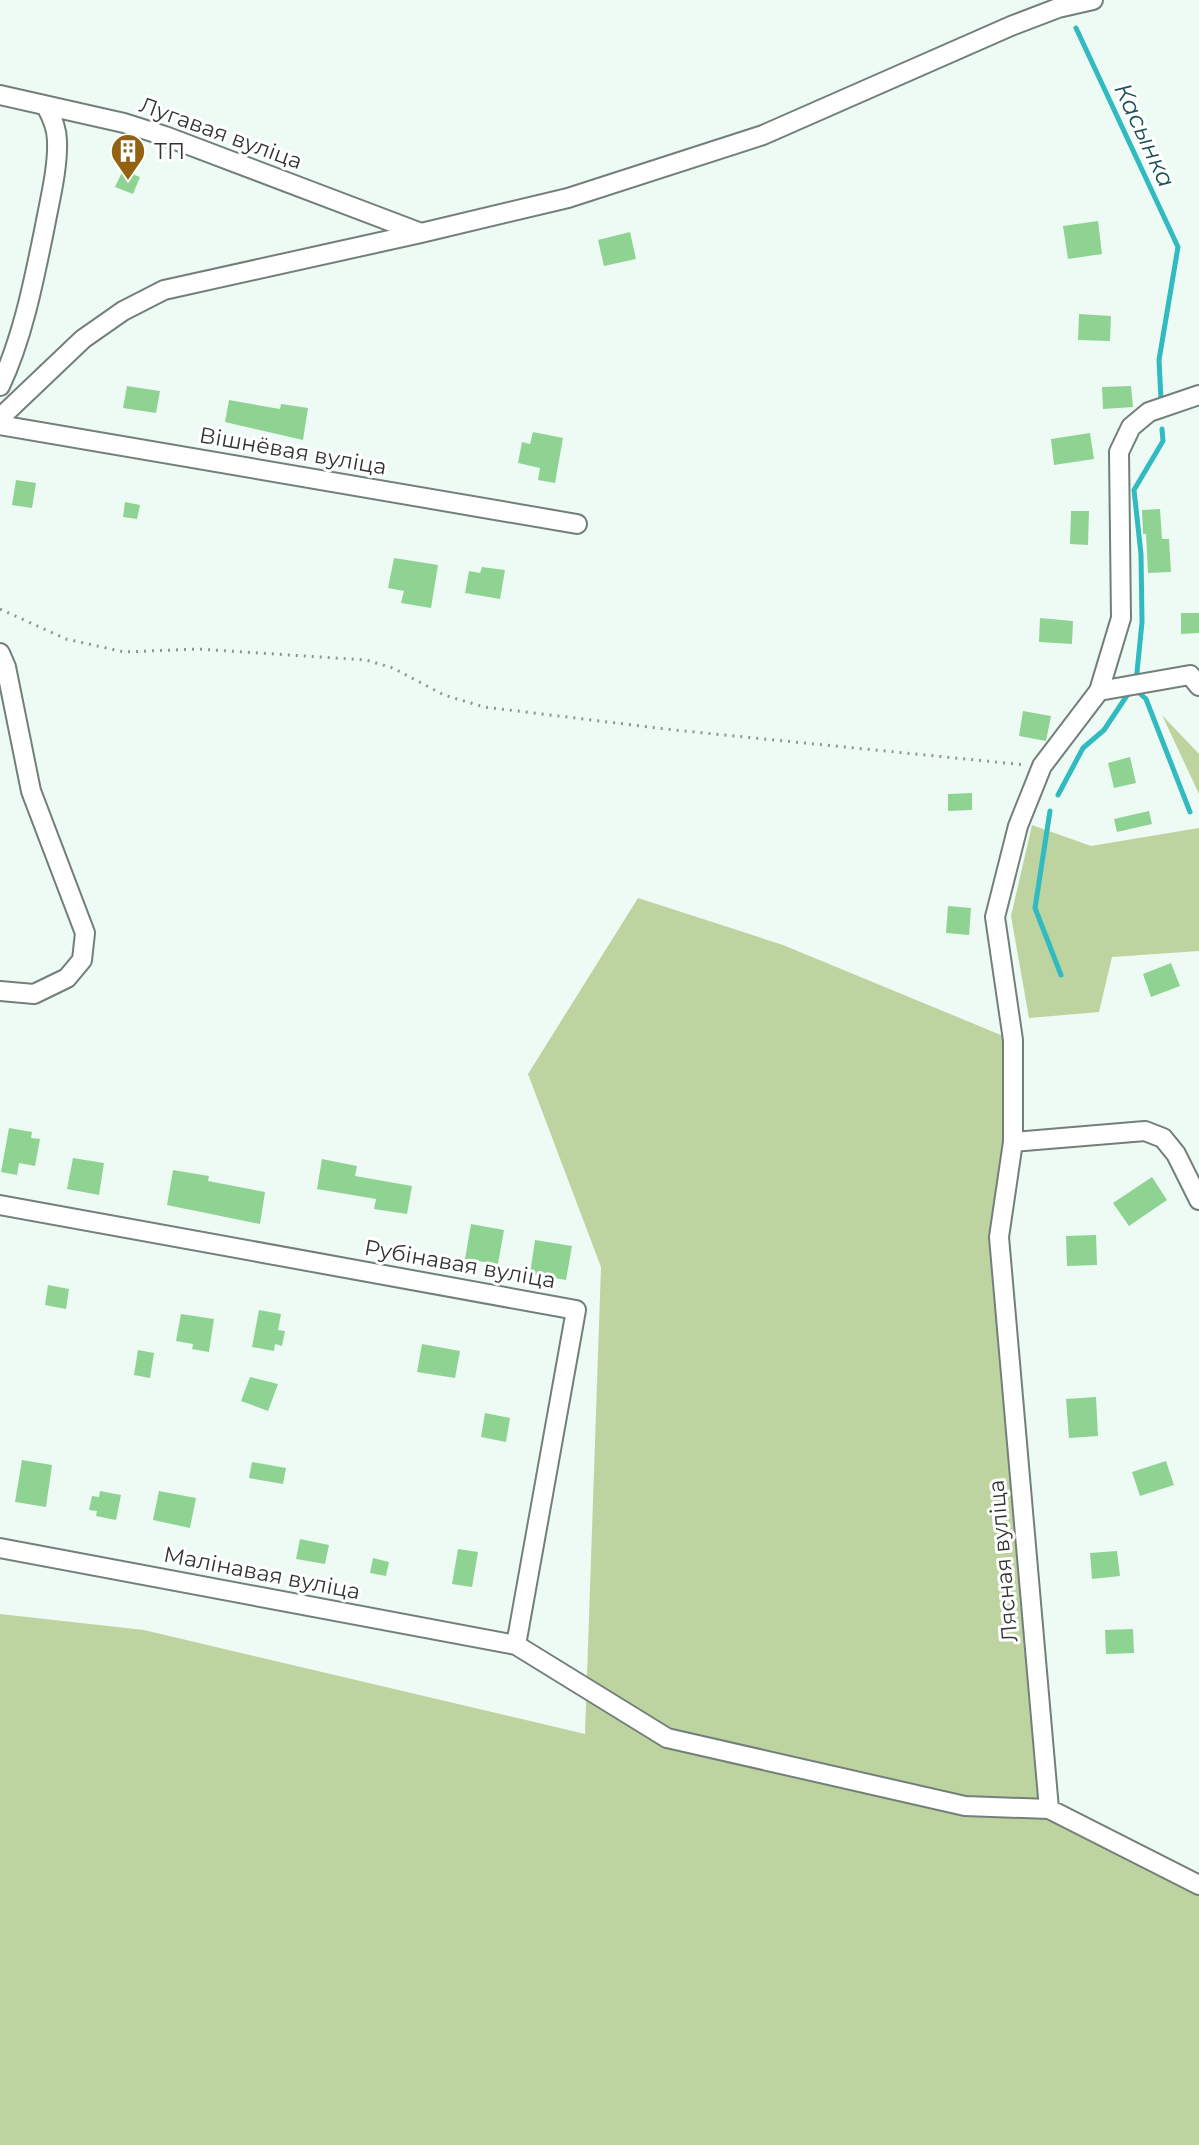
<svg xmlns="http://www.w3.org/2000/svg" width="1199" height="2145" viewBox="0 0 1199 2145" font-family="Montserrat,sans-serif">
<rect width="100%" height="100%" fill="#eefbf4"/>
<path fill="#bdd4a0" d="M1162,715L1199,754V794Z
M1032,825L1091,846L1199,828V951L1112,957L1099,1012L1029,1018L1011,916Z
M638,898L783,945L1013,1040L999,1237L1049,1809L1199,1885V2145H0V1614L144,1630L585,1734L601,1267L528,1074Z"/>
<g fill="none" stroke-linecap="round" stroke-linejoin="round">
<path stroke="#32bac1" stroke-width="5" d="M1076,28L1178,247L1159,360L1161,400
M1136,682L1142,622L1141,554L1134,490L1163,441L1162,429
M1136,690L1146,699L1190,812
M1058,795L1083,748L1104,730L1130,691
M1050,811L1035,908L1061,975"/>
</g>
<path fill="#8fd393" d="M123,170L140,177L133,194L115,187Z
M1098,221L1102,254L1068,259L1063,226Z
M630,232L636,259L604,266L598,240Z
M1079,314L1111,316L1110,341L1078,340Z
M127,386L160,391L156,413L123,408Z
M1131,386L1133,407L1103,409L1102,387Z
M229,400L280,409L281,404L308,408L303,440L225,422Z
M533,432L563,438L555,483L538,480L540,468L518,463L522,442L530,444Z
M1090,433L1094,459L1054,465L1051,439Z
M16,480L36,483L32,508L12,505Z
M125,502L140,505L137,519L123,517Z
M1160,509L1162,539H1169L1171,572L1148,573L1146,534H1143L1142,510Z
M1071,511H1089L1088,545L1070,544Z
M394,558L438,565L431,608L401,603L404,591L388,588Z
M482,567L505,570L500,599L465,593L469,571L480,573Z
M1181,613H1199V633L1181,634Z
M1040,618L1073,621L1072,644L1039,642Z
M1023,711L1051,716L1046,741L1019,736Z
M1130,757L1136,783L1114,788L1108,763Z
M972,793V810L948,811V794Z
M1149,811L1152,824L1117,832L1114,819Z
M948,906L971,908L969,935L946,933Z
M1171,963L1180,986L1151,997L1143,974Z
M9,1128L32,1132L31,1138L40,1139L35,1166L19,1163L17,1175L1,1172Z
M73,1158L104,1163L99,1195L67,1189Z
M322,1159L357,1166L355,1176L412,1186L407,1214L374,1209L376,1199L317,1189Z
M173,1170L209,1176L208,1181L265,1192L260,1224L167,1205Z
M1152,1177L1167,1200L1129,1226L1113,1203Z
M471,1224L504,1230L498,1264L465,1259Z
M1096,1235L1097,1265L1067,1266L1066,1236Z
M535,1240L572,1246L566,1280L530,1274Z
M48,1285L69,1289L66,1309L45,1305Z
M259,1310L281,1314L278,1330L285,1331L282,1346L275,1344L274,1351L252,1347Z
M181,1314L214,1319L209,1352L192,1349L193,1344L176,1341Z
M422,1344L460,1351L455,1378L417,1372Z
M138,1350L154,1353L150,1378L134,1375Z
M250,1377L278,1384L268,1411L241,1401Z
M1096,1397L1098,1436L1069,1438L1066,1399Z
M485,1413L510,1418L506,1442L481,1437Z
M22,1460L52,1465L46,1507L15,1502Z
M1166,1461L1174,1485L1140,1496L1132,1472Z
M252,1462L286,1468L283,1484L249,1478Z
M100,1491L121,1495L116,1520L96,1516L97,1511L89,1510L92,1496L99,1497Z
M159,1491L196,1498L190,1528L153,1520Z
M300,1539L329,1545L325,1564L296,1559Z
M458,1549L478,1552L472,1587L452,1584Z
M1117,1551L1120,1576L1092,1579L1090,1553Z
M373,1558L389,1562L386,1576L370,1573Z
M1133,1629L1134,1653L1106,1654L1105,1630Z"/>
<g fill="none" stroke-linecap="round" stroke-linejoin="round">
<g stroke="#737f79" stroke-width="22">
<path id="minor" d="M0,95L124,123L165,136L421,233
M0,386C23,337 34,280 45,226C50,199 58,168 57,141C57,128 52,117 46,106
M1199,395L1149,412L1131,427L1119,452L1121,618L1099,691L1042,766L1018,826L995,917L1013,1040V1142L999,1237L1049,1809L1199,1885
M0,418L83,339L123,311L164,290L421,233L568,198L763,135L1011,26L1058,8L1093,0
M0,425L577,524
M0,653L6,667L31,791L85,933L82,960L67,978L34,994L0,991
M1099,691L1190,675L1199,686
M1013,1142L1145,1131L1163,1138L1176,1154L1199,1200
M0,1205L576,1310L516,1645
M0,1548L516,1645L667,1738L965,1806L1049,1809"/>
</g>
<path stroke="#8d9691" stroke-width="3" stroke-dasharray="2 6" stroke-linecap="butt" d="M0,609L66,639L124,652L198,649L366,660L393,668L444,695L484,707L674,730L1026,765"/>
<use href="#minor" stroke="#fff" stroke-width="18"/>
</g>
<defs>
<g id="building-pin" transform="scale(1.8)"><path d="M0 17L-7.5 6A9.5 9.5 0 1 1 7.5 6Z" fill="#926211" stroke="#fff"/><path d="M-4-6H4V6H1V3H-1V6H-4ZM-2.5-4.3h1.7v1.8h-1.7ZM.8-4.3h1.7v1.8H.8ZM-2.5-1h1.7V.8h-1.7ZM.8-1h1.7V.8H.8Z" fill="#fff"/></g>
</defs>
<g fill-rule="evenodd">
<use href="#building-pin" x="128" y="151"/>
</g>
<g text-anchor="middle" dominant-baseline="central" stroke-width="6" stroke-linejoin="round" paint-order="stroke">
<g font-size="22" fill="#303533" stroke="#fff">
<text transform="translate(221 133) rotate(20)">Лугавая вуліца</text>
<text transform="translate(293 451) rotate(10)">Вішнёвая вуліца</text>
<text transform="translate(460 1264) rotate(10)">Рубінавая вуліца</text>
<text transform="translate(1003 1561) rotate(-95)">Лясная вуліца</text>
<text transform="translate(262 1573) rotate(11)">Малінавая вуліца</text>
</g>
<g font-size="22" fill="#303533" stroke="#fff" text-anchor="start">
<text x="154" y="151">ТП</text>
</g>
<g font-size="24" font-style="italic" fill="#1a5154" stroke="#fff">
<text transform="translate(1145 135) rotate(65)">Касынка</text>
</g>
</g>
</svg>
